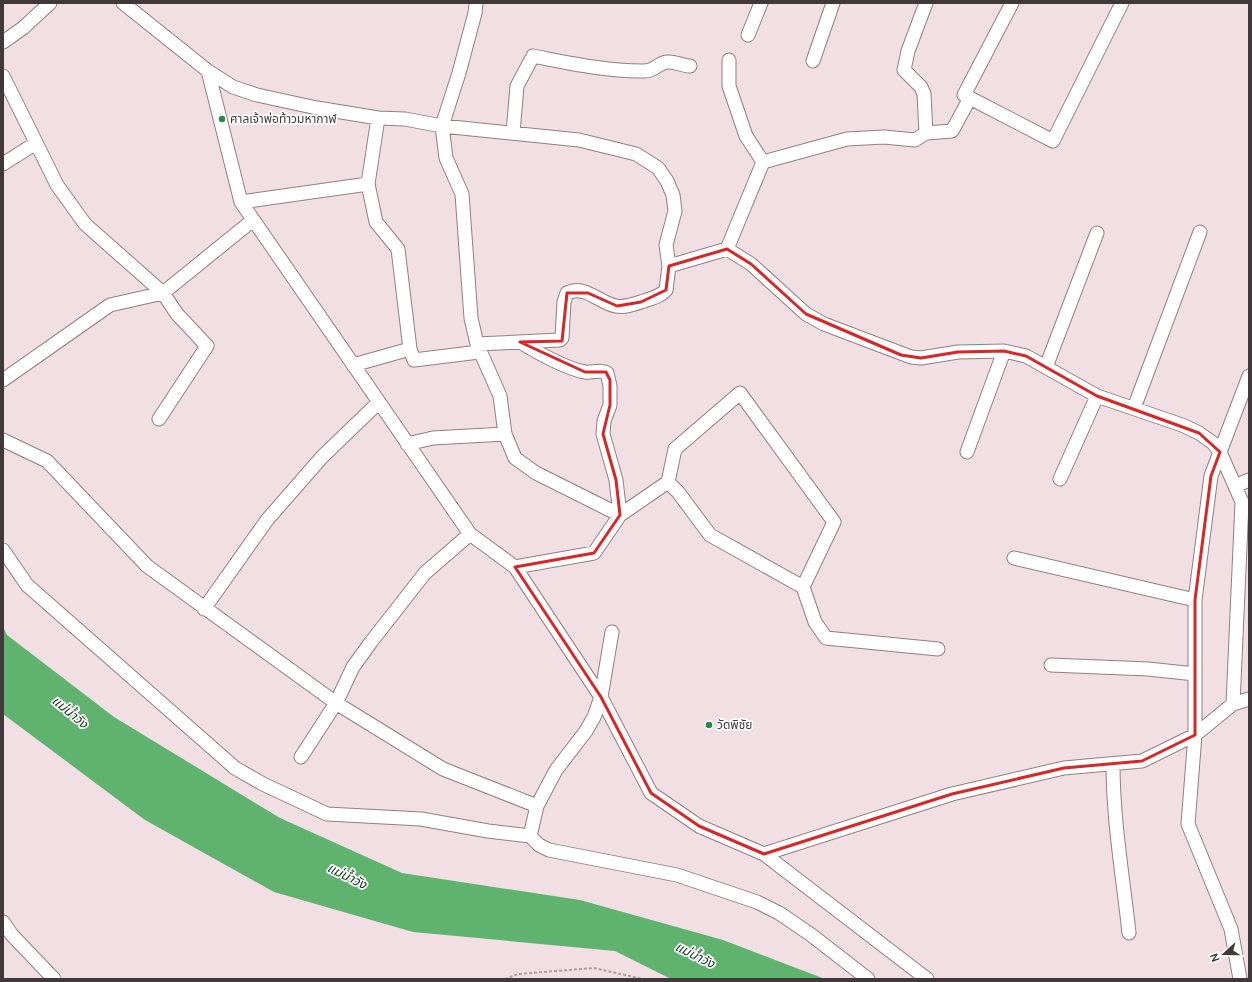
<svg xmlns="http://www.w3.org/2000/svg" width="1252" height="982" viewBox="0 0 1252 982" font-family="'DM Sans','Noto Sans Thai',sans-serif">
<rect width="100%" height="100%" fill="#f2dfe4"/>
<path fill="#5fb36f" d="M3,627L7,635L114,717L280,818L402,873L580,900L723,940L825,979H671L615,951L413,932L274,892L145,820L3,714Z"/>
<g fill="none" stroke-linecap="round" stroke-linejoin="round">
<g stroke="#917f84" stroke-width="15">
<path id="minor" d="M123,3L208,71L241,202L470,534L515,567L601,697L651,793L699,826L764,854L927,979
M476,3L475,13L459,73L442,126L446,158L462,194L471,318L477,344L500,396L505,434L515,458L536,473L620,515
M926,3L908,51L904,70L921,87L924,94L926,133
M1012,3L964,95L1053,141L1122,3
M748,35L761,3
M3,42L23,28L50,3
M729,60V86L746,136L763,162
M813,61L833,3
M208,71L233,87L257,95L317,108L378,118L405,119L442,126L579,140L636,154L658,168L667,181L673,195L675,211L666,245L669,266L727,249L751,264L806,314L824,324L911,357L921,358L958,352L1004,351L1026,356L1097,396L1182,425L1199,433L1213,443L1220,452L1211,476L1195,600V735L1188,824L1231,929L1240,979
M3,76L57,185L85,224L163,293L177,314L207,346L159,419
M513,133L517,86L533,56C569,63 605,71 642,71C655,72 657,63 667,62C675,61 682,66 690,66
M3,164L36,143
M368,184L378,118
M241,202L368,184L376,222L398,249L410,349L353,365
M727,249L763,162L847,139L884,137L915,140L926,133L952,131L970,98
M520,342C536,352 567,369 585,372C593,373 600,369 607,373L610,386V405L604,421L603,434L616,480L620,515
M477,344L560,340L562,338L564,302L567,293C585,284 599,303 616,306C625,308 635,304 644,301C652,298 660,297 666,290L669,266
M410,349L414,360L479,352
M1046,367L1097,233
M3,380L110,305L163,293L253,220
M1134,408L1200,232
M3,440L47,461L147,566L336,703L443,769L537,806L556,770L586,731L594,717L601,697L612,632
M407,444L433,438L505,434
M967,452L1004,351
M1060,479L1097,396
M1235,486L1249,480
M1248,507L1242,502L1220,452L1249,376
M3,550L27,585L235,768L263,784L327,814L421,819L488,831L530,836L539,845L549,850L677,875L757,902L779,913L810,934L868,979
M1014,558L1195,600
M515,567L594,553L620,515L668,482L675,449L740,393L834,522L803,587L710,535L678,492L668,482
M803,587L815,622L826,638L938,649
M204,609L267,520L322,457L378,403
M1051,665L1148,669L1195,674
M1233,704L1242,502
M301,757L336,703L353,667L371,642L425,573L470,534
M1113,764C1113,821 1123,877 1129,933
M530,836L537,806
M764,854L952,794L1064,768L1142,761L1195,735L1233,704L1249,699
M3,922L12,935L54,979"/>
</g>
<path stroke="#ad9ea2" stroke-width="2" stroke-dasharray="3 2" stroke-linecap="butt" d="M505,979L518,974L594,968L643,979"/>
<use href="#minor" stroke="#fff" stroke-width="13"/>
</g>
<path fill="none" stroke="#d62828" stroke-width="3" stroke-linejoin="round" d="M727,249L751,264L806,314L901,355L921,358L958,352L1004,351L1026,356L1097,396L1199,433L1220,452L1211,476L1195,600V735L1142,761L1064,768L952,794L764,854L699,826L651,793L601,697L515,567L594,553L620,515L616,480L603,434L610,405V380L606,372H585L520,342L562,341L567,293H588L617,306L641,302L666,290L669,266Z"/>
<g fill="#278d43" stroke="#fff" stroke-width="1.5">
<circle cx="222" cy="119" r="4"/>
<circle cx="709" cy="725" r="4"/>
</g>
<g text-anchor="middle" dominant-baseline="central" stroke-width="3.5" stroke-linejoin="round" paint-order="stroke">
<g font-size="12" fill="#40383a" stroke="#fff" text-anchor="start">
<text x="230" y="119">ศาลเจ้าพ่อท้าวมหากาฬ</text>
<text x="717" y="725">วัดพิชัย</text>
</g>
<g font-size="13" font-style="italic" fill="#13361b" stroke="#fff">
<text transform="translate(70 712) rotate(40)">แม่น้ำวัง</text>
<text transform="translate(347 876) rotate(26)">แม่น้ำวัง</text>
<text transform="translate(695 955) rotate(27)">แม่น้ำวัง</text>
</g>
</g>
<rect width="1252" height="982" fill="none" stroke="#40383a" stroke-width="8"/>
<g transform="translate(1224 954) rotate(249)" stroke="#ffffff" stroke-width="3" paint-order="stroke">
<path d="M0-3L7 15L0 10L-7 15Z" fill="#40383a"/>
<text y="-6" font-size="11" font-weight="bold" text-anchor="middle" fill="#40383a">N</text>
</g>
</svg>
